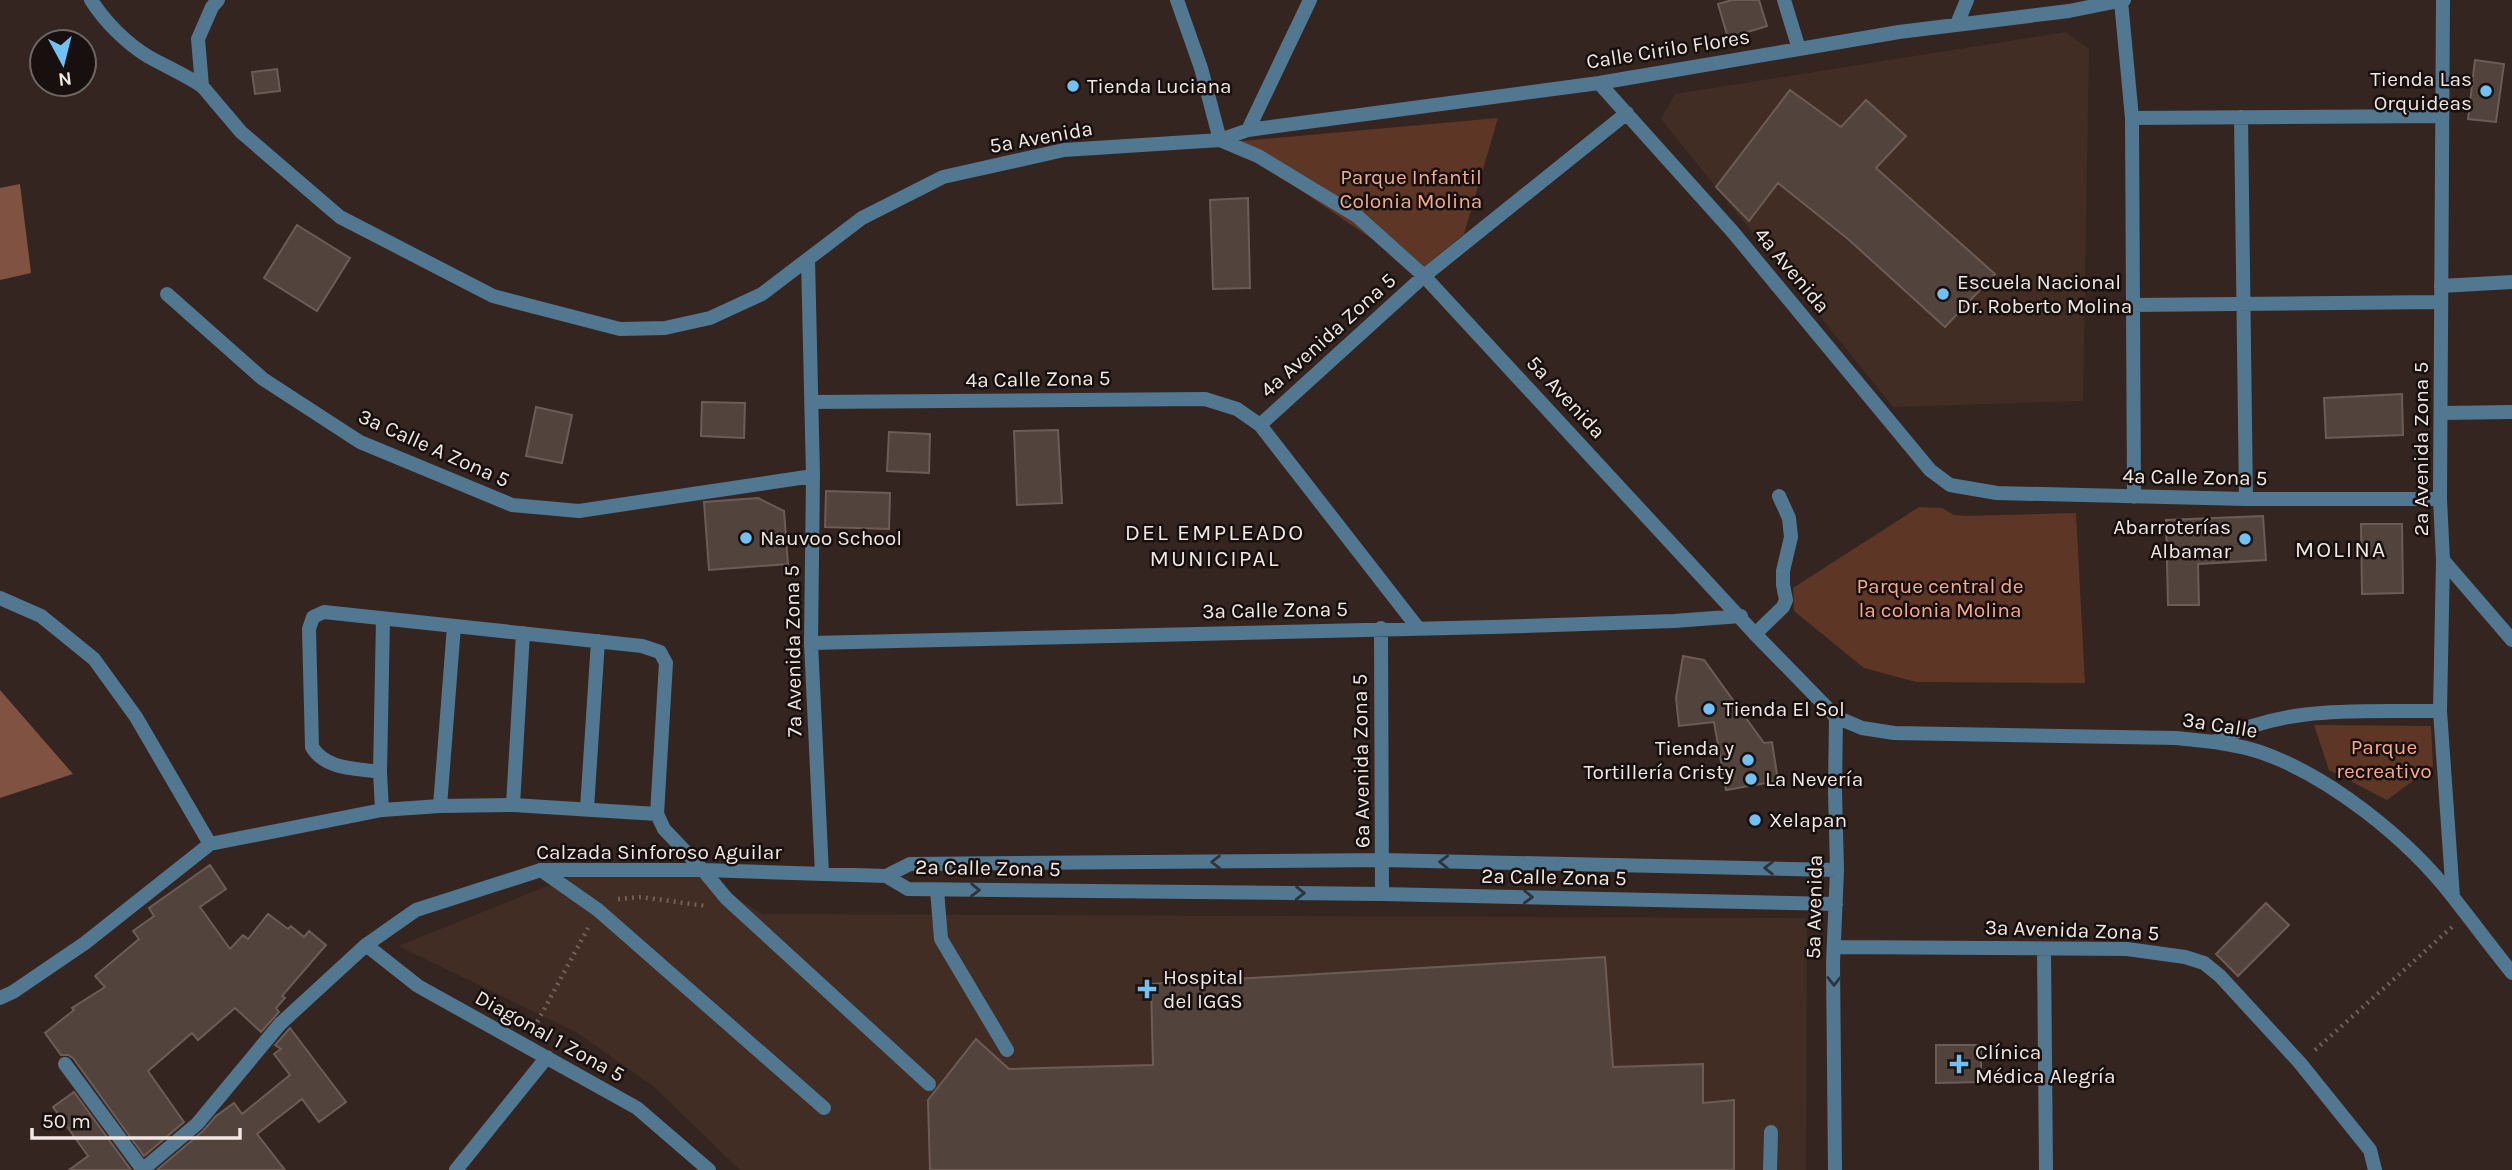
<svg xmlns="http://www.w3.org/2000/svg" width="2512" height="1170" viewBox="0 0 2512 1170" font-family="Karla,sans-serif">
<rect width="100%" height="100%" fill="#342520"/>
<path fill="#412d24" d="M2066,32L2089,49L2083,401L1893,407L1661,119L1675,94Z
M592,868L705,878L762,914L1807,918L1806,1170H740L653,1086L576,1032L398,946Z"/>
<path fill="#5e3626" d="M1498,118L1464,234L1419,271L1230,142Z
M1919,507L1942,508L1954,515L1966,516L2076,513L2085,683L1916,682L1864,668L1794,611L1793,588Z
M2314,725L2431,726L2433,766L2387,800L2329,770Z"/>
<path fill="#805241" d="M20,184L31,273L0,280V188Z
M0,690L73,774L0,798Z"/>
<path fill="#53433d" stroke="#6d5c56" stroke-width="2" d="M1732,0H1759L1767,26L1728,38L1718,4Z
M2475,60L2504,64L2496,122L2468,119Z
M277,69L280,91L255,94L252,72Z
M1790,90L1841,127L1866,100L1906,136L1876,168L1995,274L1945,327L1848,239L1778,183L1749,221L1716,187Z
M1248,198L1250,288L1213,289L1210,200Z
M297,225L350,258L317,311L264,278Z
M2402,394L2403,435L2326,438L2324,398Z
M702,402L745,403L744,438L701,436Z
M536,407L572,415L562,463L526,456Z
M1058,430L1062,503L1017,505L1014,431Z
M889,432L930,434L929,473L887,471Z
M826,491L890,493L889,529L825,527Z
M758,498L784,511L788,564L709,570L704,502Z
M2263,516L2266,560L2198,564L2199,605H2168L2166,520Z
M2361,524H2402L2403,593L2362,594Z
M1683,656L1704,660L1764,743L1772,742L1778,781L1726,790L1714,722L1679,726L1676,698Z
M210,865L226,889L200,907L230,949L243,935L248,939L268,914L288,929L291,926L304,937L309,931L326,945L282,996L285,998L276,1008L279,1012L261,1032L235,1008L198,1040L192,1033L148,1071L184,1122L144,1156L73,1058L68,1055H61L45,1033L74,1010L72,1008L105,987L95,976L139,939L133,931L154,916L149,908Z
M2266,903L2289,925L2238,976L2216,954Z
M1605,957L1613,1067L1703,1064V1103L1734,1100V1170H930L928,1100L976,1039L1009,1069L1153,1065L1151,984Z
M290,1028L346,1102L319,1122L302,1099L257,1134L285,1170H157L203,1131L216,1116L234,1103L242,1114L290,1075L274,1054L281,1049L275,1045Z
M1936,1045H1981V1082L1936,1083Z
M74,1092L131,1170H69L88,1156L53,1107Z"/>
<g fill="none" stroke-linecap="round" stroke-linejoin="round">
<path stroke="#6e605b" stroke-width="4.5" stroke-dasharray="2 5" stroke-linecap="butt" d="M618,899L641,897L706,906
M534,1028L588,928
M2315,1050L2452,927"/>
<path stroke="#527790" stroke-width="14" d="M91,0C105,22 127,44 149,57C167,67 185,75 202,86
M2441,286L2512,282
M2442,413L2512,412
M2443,560L2512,640
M383,619L380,772C355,768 326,770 312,747L309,629L313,617L324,612L642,646L660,652L666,663L657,814
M1755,634L1783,607L1786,600L1783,585V571L1791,537L1789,518L1779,496
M380,772L382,810
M513,805L523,633
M440,806L454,626
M587,808L598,641
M541,870L598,910L824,1108
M703,870L726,898L929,1084
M937,890L941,939L1007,1050
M1770,1170L1771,1132"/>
<path stroke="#527790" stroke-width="14" d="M218,0L212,7L198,39L202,86L241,132L340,217L493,296L620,329L665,328L710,318L762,294L862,218L943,177L1064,150L1220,140L1258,156L1357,216L1424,276L1755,634L1836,717L1862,728L1894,733L2176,738C2203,741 2233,743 2260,752C2330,776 2408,839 2453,897C2473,923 2492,948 2512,973
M1177,0L1201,68L1220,140
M1784,0L1799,49
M2443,0L2440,499L2443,560L2440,711L2453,897
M2121,1L2132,118L2134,497
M1957,24L1967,0
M1599,83L1732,231L1930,470L1950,485L1997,493L2246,499H2440
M2241,117L2246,499
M2132,118L2441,116
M1248,130L1310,0
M1220,140L1248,130L1599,83L1899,32L2069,11L2124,0
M808,259L813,476L811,643L822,874
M167,294L263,379L360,442L512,505L579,511L813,476
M2132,305L2441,302
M811,402L1205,399L1237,409L1260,425L1418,628
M1260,425L1424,276L1627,113
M0,598L41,616L94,659L136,717L210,844
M1381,628L1382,894
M811,643L1492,627L1674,621L1741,616
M2214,742C2284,704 2363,712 2440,711
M886,876L908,889L1382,894L1836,904
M366,945L418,986L637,1108L709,1170
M1834,947L2127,949L2185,957L2204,963L2220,976L2300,1063L2370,1150L2375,1170
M2044,950L2046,1170
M0,998L13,992L85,943L210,844L382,810L440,806L513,805L657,814L664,829L703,870
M65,1064L143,1170
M142,1170L197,1124L280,1024L366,945L416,910L541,870H703L886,876L910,864L1383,860L1837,870
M456,1170L547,1057
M1835,1170L1833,963L1837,870L1835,792L1836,717"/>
</g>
<defs><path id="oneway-chevron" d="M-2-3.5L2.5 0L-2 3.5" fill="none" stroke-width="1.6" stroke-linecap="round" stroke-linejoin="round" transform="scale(1.75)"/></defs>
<g stroke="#2c343c">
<use href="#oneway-chevron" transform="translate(1216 862) rotate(180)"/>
<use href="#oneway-chevron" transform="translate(1444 862) rotate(-179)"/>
<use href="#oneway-chevron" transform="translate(1769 868) rotate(-179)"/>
<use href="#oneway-chevron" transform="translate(975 890) rotate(1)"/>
<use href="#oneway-chevron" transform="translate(1300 893) rotate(1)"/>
<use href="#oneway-chevron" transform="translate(1528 897) rotate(1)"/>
<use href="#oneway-chevron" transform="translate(1834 981) rotate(90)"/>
</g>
<g fill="#71c1f5" stroke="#17100e" stroke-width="2.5">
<circle cx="1073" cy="86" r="7"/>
<circle cx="2486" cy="91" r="7"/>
<circle cx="1943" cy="294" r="7"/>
<circle cx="746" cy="538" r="7"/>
<circle cx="2245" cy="539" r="7"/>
<circle cx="1709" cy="709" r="7"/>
<circle cx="1748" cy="760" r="7"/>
<circle cx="1751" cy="779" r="7"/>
<circle cx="1755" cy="820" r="7"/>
<path d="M1143.5 978.5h7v7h7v7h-7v7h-7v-7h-7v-7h7z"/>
<path d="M1955.5 1053.5h7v7h7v7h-7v7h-7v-7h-7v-7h7z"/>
</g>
<g text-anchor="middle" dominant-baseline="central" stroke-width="5" stroke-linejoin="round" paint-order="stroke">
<g font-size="21" fill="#f1e7e3" stroke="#17100e">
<text transform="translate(1668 49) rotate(-9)">Calle Cirilo Flores</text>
<text transform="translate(1041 137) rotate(-10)">5a Avenida</text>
<text transform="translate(1792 270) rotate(50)">4a Avenida</text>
<text transform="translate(1328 335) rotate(-42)">4a Avenida Zona 5</text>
<text transform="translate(1038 379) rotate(-1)">4a Calle Zona 5</text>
<text transform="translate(1566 397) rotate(47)">5a Avenida</text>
<text transform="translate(434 448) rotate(24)">3a Calle A Zona 5</text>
<text transform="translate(2421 449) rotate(-90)">2a Avenida Zona 5</text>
<text transform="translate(2195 477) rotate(1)">4a Calle Zona 5</text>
<text transform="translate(1275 610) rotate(-1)">3a Calle Zona 5</text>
<text transform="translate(793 651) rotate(-91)">7a Avenida Zona 5</text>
<text transform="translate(2220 725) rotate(9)">3a Calle</text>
<text transform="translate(1361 761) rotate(-91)">6a Avenida Zona 5</text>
<text x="659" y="852">Calzada Sinforoso Aguilar</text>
<text transform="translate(988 868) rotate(1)">2a Calle Zona 5</text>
<text transform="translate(1554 877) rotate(1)">2a Calle Zona 5</text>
<text transform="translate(1814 907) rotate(-89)">5a Avenida</text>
<text transform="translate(2072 930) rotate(2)">3a Avenida Zona 5</text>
<text transform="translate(550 1036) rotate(29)">Diagonal 1 Zona 5</text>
</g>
<g font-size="21" fill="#f1e7e3" stroke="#17100e" text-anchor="start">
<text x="2472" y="79" text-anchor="end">Tienda Las<tspan x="2472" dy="24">Orquideas</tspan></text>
<text x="1087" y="86">Tienda Luciana</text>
<text x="1957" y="282">Escuela Nacional<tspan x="1957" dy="24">Dr. Roberto Molina</tspan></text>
<text x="2231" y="527" text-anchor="end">Abarroterías<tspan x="2231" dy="24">Albamar</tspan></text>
<text x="760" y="538">Nauvoo School</text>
<text x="1723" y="709">Tienda El Sol</text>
<text x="1734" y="748" text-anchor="end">Tienda y<tspan x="1734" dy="24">Tortillería Cristy</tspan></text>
<text x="1765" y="779">La Nevería</text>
<text x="1769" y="820">Xelapan</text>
<text x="1163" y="977">Hospital<tspan x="1163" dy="24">del IGGS</tspan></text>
<text x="1975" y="1052">Clínica<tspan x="1975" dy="24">Médica Alegría</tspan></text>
</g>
<g font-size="21" fill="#f6ab8e" stroke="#17100e">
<text x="1411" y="177">Parque Infantil<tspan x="1411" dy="24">Colonia Molina</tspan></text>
<text x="1940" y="586">Parque central de<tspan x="1940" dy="24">la colonia Molina</tspan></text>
<text x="2384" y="747">Parque<tspan x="2384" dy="24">recreativo</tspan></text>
</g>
<g font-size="23" letter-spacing="2" fill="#f1e7e3" stroke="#17100e">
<text x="1215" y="532">DEL EMPLEADO<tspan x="1215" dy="26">MUNICIPAL</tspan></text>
<text x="2341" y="549">MOLINA</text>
</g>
</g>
<g transform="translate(63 63) rotate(173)"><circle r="33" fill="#17100e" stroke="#6e6663" stroke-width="2"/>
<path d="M0-5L12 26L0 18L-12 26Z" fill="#71c1f5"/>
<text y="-10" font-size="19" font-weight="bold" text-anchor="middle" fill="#f1e7e3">N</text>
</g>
<path d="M32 1128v10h208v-10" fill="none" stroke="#f1e7e3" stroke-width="3.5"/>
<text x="42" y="1128" font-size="21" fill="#f1e7e3" stroke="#17100e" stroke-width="5" paint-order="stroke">50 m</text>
</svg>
